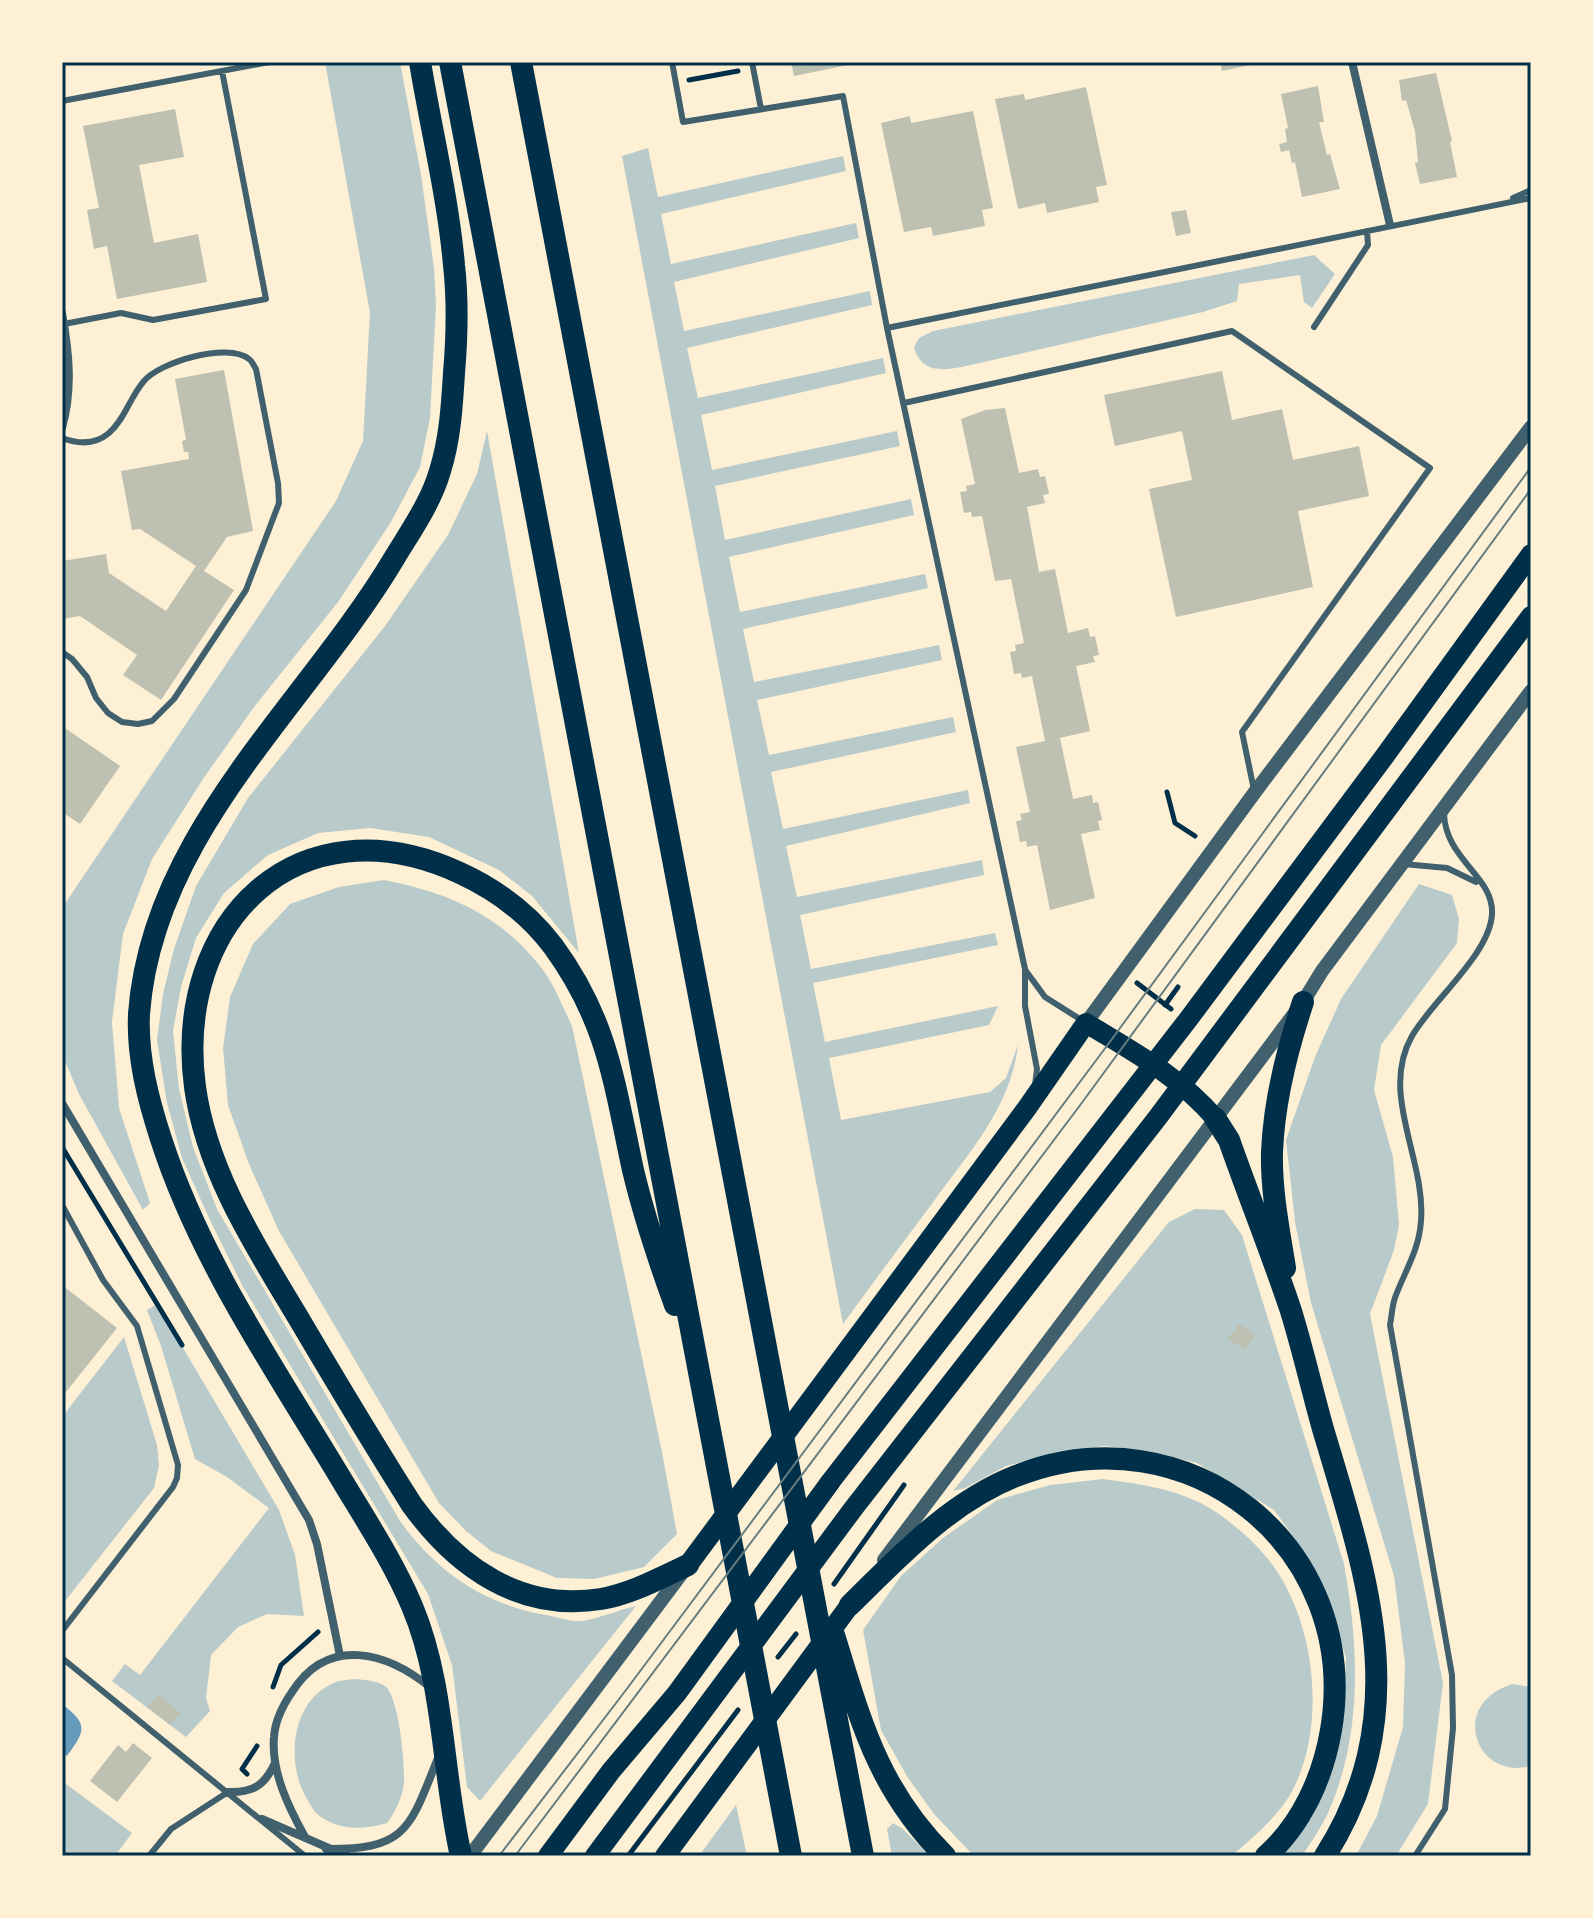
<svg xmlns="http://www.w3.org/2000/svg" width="1593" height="1918" viewBox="0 0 1593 1918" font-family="'Source Serif 4',serif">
<rect width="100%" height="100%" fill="#fdf0d5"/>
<path fill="#b9caca" d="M325,62H400L421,175L434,268L436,306L430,418L420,467L391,522L338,602L254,707L203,779L152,859L123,934L112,1022L119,1108L150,1203L143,1210L79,1094L62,1054V908L336,501L363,441L370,313Z
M648,148L658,197L843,156L846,171L661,214L671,264L856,223L859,238L674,282L684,331L870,291L872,305L687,348L698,398L883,358L886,373L701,415L712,470L897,431L900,446L715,486L725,540L911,499L914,515L729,557L740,612L925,574L928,588L743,629L754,682L939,645L942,660L757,700L769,755L953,717L956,732L771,772L783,829L968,790L970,803L786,846L797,897L982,860L984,875L800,915L811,969L995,933L998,945L813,983L825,1042L998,1006L989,1025L829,1058L841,1120L990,1092L1006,1078L1018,1045C1011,1108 967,1155 931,1205C902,1244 872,1284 843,1324L622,156Z
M1314,255L1335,274L1312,308L1304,302L1300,275L1239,284L1237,301L1203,312L962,367C940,371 921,372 914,347L919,338L933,331Z
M487,431L579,953L532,896L499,870L429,837L370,828L318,833L268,855L224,893L196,938L181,987L173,1031L179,1089L193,1147L217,1209L400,1521C437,1572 483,1604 546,1615C557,1617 571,1622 582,1621C600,1618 618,1610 636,1606L480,1801L467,1787L452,1665L428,1594L243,1287L209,1218L182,1158L167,1103L157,1040L163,994L174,949L196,886L248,798L385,626L448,535L477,474Z
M384,880C450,893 501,915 543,970C555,986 563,1008 572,1026L662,1452L677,1534L644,1567L594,1579L557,1578L491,1551L466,1531L439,1503L279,1231L249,1164L228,1105L223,1048L230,997L253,944L290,904L339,887Z
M1419,884L1452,895L1459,919L1457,943L1381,1045L1374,1090L1393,1157L1399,1225L1394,1250L1370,1314L1443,1683L1428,1804L1396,1856H1356L1377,1816L1403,1727L1405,1663L1394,1576L1311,1303L1295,1222L1286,1140L1315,1057L1341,999Z
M1195,1209L1224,1210L1242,1235L1344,1564C1359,1647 1363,1734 1328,1813C1321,1828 1311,1842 1302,1856H1281L1313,1816L1332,1767L1343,1714L1346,1658L1331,1606L1305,1553L1274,1510L1197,1463L1148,1451L1104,1446L1056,1453L1006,1466L965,1488L953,1491L1169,1222Z
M157,1304L279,1510L295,1555L304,1616L267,1614L238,1627L211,1655L206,1698L210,1711L186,1737L112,1681L125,1664L140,1675L269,1508L227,1477L195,1459L161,1346L147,1310Z
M124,1337L157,1445L159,1465L154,1488L62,1605V1417Z
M1103,1479C1141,1484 1179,1489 1213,1510C1237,1526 1263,1549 1278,1573C1317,1633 1326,1732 1290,1795C1275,1819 1252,1839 1231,1856H974L934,1814L908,1778L881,1730L863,1630L901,1576L943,1538L997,1500L1050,1485Z
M354,1679C364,1680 376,1680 385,1686C399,1696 405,1765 404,1783C402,1798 396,1811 387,1823C363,1830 338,1831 317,1814C313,1810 310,1804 307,1799C285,1763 291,1699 336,1682C341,1680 349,1680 354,1679Z
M1513,1684L1531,1687V1766C1475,1781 1448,1703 1513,1684Z
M62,1781L132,1833L115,1856H62Z
M736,1805L747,1856H699Z
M893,1823L903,1829L930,1856H892L887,1829Z"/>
<path fill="#669bbc" d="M62,1704C88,1724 86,1730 67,1756L62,1752Z"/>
<path fill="#bec0b2" d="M791,62H858V63L794,76Z
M1220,62H1258L1259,63L1222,71Z
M1436,73L1452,141L1450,142L1457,177L1420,184L1415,163L1418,162L1415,131L1406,100L1402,101L1399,80Z
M1318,86L1324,122H1319L1327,155L1330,154L1340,189L1302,197L1295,162L1292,163L1289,150L1281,152L1279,144L1287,142L1285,129L1288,128L1281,94Z
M1086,87L1107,185L1096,187L1099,202L1047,213L1045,203L1018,209L995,99L1024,94L1025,100Z
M175,109L184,157L139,165L154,243L198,234L207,282L117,299L107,246L94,249L87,210L99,208L83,126Z
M973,111L993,208L982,210L985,226L933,236L931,227L904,232L881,123L910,116L911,123Z
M1186,210L1191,233L1176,236L1171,212Z
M224,370L253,531L227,537L204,571L234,590L161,700L123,675L137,655L80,616L62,619V561L106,554L109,573L166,611L196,566L140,529L132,530L121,471L189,459L188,452H184L182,441L186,440L175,379Z
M1222,371L1232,420L1282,409L1293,460L1359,446L1369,496L1298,511L1313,587L1176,617L1149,489L1192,480L1182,431L1115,446L1104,395Z
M1005,408L1019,473L1038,469L1040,477L1045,476L1049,494L1043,495L1045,503L1027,507L1039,572L1055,569L1068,633L1088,628L1090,637L1095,636L1099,655L1093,656L1095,662L1076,666L1090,731L1060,738L1073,799L1092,795L1093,803L1098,802L1102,820L1098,821L1100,830L1081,834L1095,898L1050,910L1037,845L1027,847L1026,841L1020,842L1016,821L1022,820L1020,814L1030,812L1016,747L1045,741L1032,676L1022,678L1021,673L1014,674L1010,652L1016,651L1015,645L1024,643L1011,579L995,581L982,516L972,517L971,512L964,513L960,492L967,491L966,486L975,484L961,419L985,410Z
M62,726L120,766L80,824L62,812Z
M62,1285L117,1328L62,1397Z
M1239,1324L1255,1335L1245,1350L1228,1339Z
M158,1694L180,1713L170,1725L147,1707Z
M133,1743L152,1758L117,1802L90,1781L118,1745L126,1752Z"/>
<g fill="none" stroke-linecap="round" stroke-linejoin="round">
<path stroke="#003049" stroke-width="5" d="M689,80L738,71
M1167,792L1175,823L1195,836
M1137,983L1171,1009
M1165,1005L1178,987
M62,1147L182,1345
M834,1584L904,1485
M778,1657L796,1634
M273,1687L281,1665L318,1632
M247,1774L242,1769L257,1746
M628,1856L738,1710"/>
<path stroke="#3f606c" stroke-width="6" d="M672,62L683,122L843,96L887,328L1025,969V1006L1037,1069L1035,1085
M752,62L761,109
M62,101L269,62
M1513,198L1531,190
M64,324L121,313L153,320L266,299L222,71
M1314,327L1368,245L1367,231
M887,328L1531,198
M904,403L1232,331L1430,468L1242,732L1254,790
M62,438C78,444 95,445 109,433C125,419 130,397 144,381C160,362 227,342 249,359C252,361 254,366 256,369L278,483L279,503L246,590L174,699L152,721L138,724L122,722L108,713L96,698L87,677L72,659L62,652
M1403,864L1447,868L1476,882
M1026,971L1045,997L1083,1021
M62,1205L103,1280L137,1326L178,1465L177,1478L173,1487L62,1631
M62,1658L305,1856
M149,1856L171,1829L228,1792
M1415,1856L1445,1809L1453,1728L1452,1675L1390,1325C1392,1315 1392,1304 1396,1295C1406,1269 1419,1250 1421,1221C1426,1159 1379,1094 1412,1036C1432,1001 1490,954 1492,914C1494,876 1445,860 1444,813"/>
<path stroke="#3f606c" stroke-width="8" d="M1352,62L1390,225
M62,313C69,352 73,389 62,428
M62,1103L309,1520L317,1544L340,1656
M228,1792C253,1793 265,1785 275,1763
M262,1819L347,1856
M305,1837C289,1808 271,1772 274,1737C275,1721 283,1705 292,1692C328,1635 387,1652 431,1688
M326,1849C408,1850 410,1827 438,1758"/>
<path stroke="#3f606c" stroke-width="14" d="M1086,1023L1255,792L1531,427
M884,1560L1303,1002L1322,971L1531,691
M470,1856L685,1569"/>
<path stroke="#003049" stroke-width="20" d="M688,1565L1027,1108L1086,1023C1132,1051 1179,1076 1215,1118
M548,1856L611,1771L677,1693L831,1481L1187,1021L1384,757L1531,554
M595,1856L853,1509L1158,1117L1531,616
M665,1856L850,1605"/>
<path stroke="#003049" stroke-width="22" d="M420,62C431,129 448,197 454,265C458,301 457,338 454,373C452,406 450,439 440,471C431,502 412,529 395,557C307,705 152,832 139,1014C137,1057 148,1099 161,1139C200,1260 275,1369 340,1477C365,1519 393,1561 412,1606C445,1684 442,1774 461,1856
M450,62L791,1856
M521,62L863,1856
M1215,1118L1229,1140C1249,1197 1272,1254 1291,1311C1303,1350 1312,1390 1323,1429C1367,1577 1416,1713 1325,1856
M1285,1268C1279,1230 1271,1191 1272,1152C1274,1101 1287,1050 1303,1002
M675,1305C659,1261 644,1216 633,1170C614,1083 608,1021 553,946C528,913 497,890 460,873C297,798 173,922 195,1087C207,1174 258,1250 302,1324C338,1385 374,1445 412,1505C457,1567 520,1612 601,1599C631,1594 660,1578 688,1565
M850,1605C900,1556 950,1502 1016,1476C1188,1408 1362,1547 1331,1730C1323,1777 1302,1824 1266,1856
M834,1635C861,1722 878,1789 945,1856"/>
<path stroke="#657d81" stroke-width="2" d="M499,1856L626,1690L1112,1039L1531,467
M515,1856L1081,1104L1531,489"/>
</g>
<rect width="1593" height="1918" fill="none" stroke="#fdf0d5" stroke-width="128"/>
<rect x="64" y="64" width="1465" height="1790" fill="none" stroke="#003049" stroke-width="3"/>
</svg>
